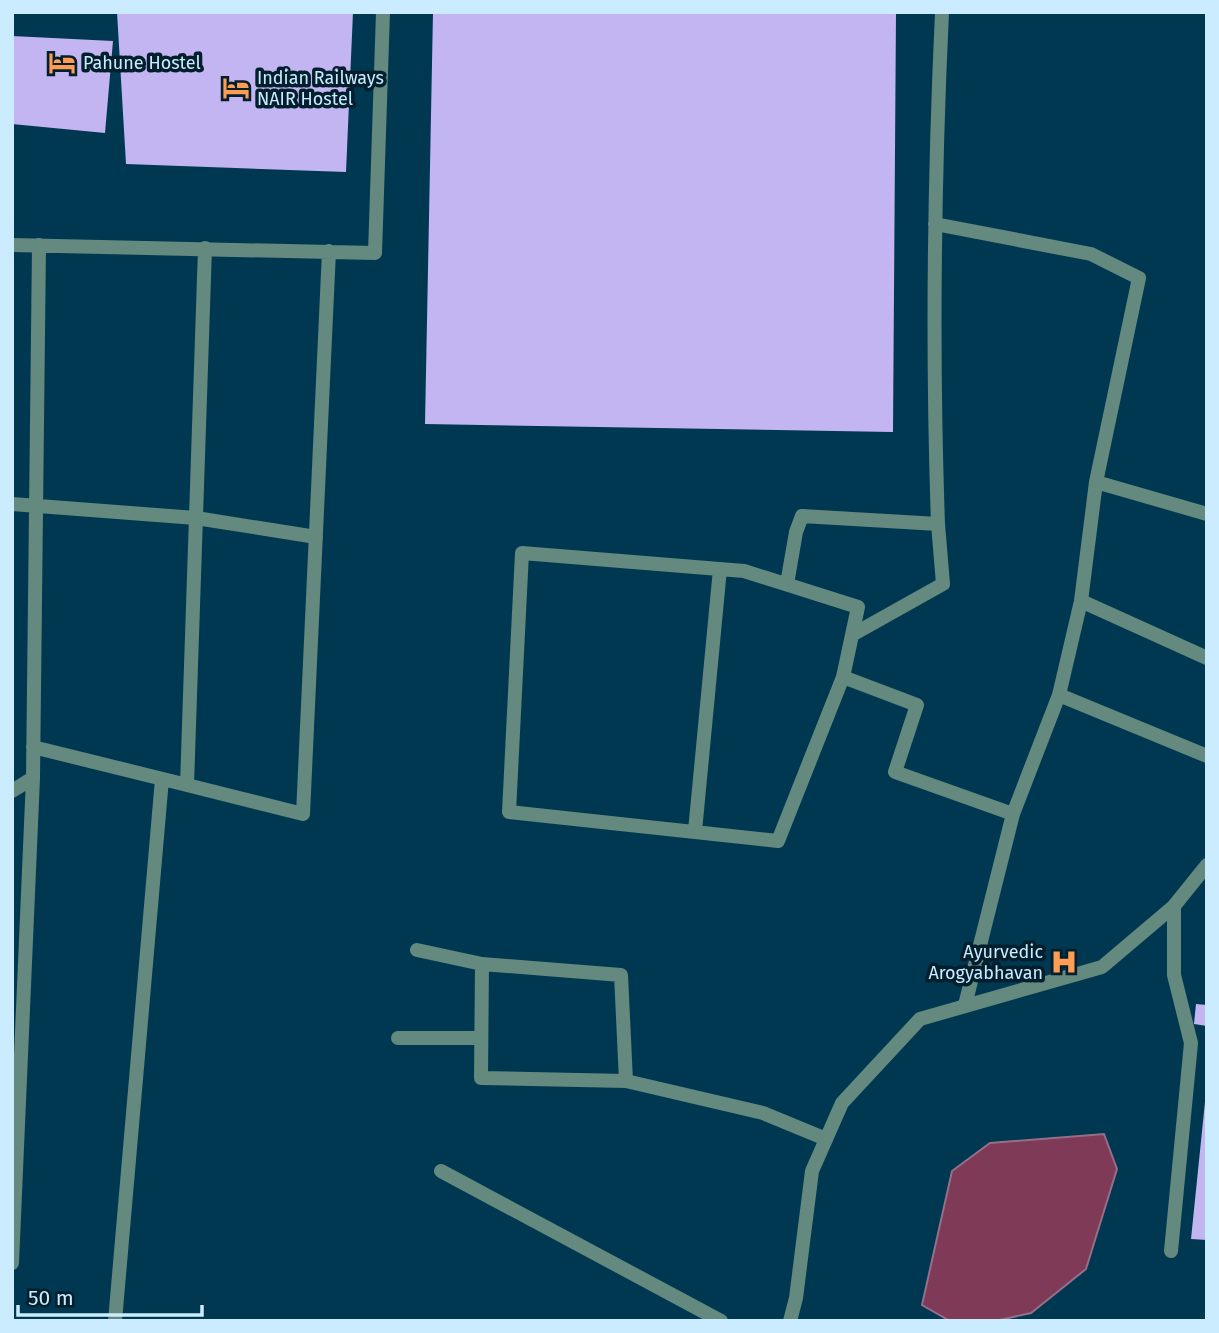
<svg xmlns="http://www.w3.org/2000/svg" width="1219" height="1333" viewBox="0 0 1219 1333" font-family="'Fira Sans',sans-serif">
<rect width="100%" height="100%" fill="#013851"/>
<path fill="#7e3a57" stroke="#956f89" stroke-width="2" d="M1104,1134L1117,1169L1086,1269L1031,1313L995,1321H950L922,1305L952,1171L990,1143Z"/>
<path fill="#c2b5f1" d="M117,12H353L346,172L126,164Z
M433,12H896L893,432L425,424Z
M12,36L113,41L105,133L12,124Z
M1196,1004L1207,1005V1026L1194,1024Z
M1205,1102H1207V1240L1191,1239Z"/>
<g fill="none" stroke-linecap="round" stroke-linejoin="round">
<path stroke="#64897e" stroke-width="14" d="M935,224L1091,254L1139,278L1096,482L1081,601L1059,695L1013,814L965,1005
M12,245L375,253L383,12
M1096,482L1207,514
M12,504L196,518L316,537
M787,584L796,532L802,516L938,524C932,353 934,183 942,12
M1081,601L1207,658
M852,635L943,584L938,524
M843,677L778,841L509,812L522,553L744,571L858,607L843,677L917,705L895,772L1013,814
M1059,695L1207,756
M33,747L187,785L205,248
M187,785L303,814L329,251
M12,791L33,778L39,245
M695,831L720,569
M417,950L482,964
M398,1038H481
M626,1081L481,1078L482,964L621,975L626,1081L763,1113L826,1139
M441,1171L721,1321
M1171,1251L1191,1043L1174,975V906
M12,1263L33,778
M115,1321L162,779"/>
<path stroke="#64897e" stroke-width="14" d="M790,1321L796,1298L812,1171L842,1103L920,1019L1102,967L1174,906L1207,865"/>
</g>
<defs>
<g id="hotel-bare" transform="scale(2.1)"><path d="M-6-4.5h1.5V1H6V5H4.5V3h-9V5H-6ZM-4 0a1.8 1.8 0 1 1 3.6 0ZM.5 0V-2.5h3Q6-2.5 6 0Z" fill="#fd9c55" stroke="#031e2c" stroke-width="2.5" paint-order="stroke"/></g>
<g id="hospital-bare" transform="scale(2.1)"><path d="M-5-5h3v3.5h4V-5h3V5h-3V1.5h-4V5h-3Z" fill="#fd9c55" stroke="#031e2c" stroke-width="2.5" paint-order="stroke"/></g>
</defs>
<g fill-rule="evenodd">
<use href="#hotel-bare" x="62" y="63"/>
<use href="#hotel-bare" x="236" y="88"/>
<use href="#hospital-bare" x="1064" y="962"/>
</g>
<g text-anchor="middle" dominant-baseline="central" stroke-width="7" stroke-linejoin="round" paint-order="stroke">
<g font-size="18" fill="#cbebfe" stroke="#031e2c" text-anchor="start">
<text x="83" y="63">Pahune Hostel</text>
<text x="257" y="78">Indian Railways<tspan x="257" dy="21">NAIR Hostel</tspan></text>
<text x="1043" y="952" text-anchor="end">Ayurvedic<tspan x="1043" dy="21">Arogyabhavan</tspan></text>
</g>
</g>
<rect width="1219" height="1333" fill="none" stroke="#cbebfe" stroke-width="28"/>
<path d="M18 1305v10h184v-10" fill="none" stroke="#cbebfe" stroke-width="3.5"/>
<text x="28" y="1305" font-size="21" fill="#cbebfe" stroke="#031e2c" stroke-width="5" paint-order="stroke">50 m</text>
</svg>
